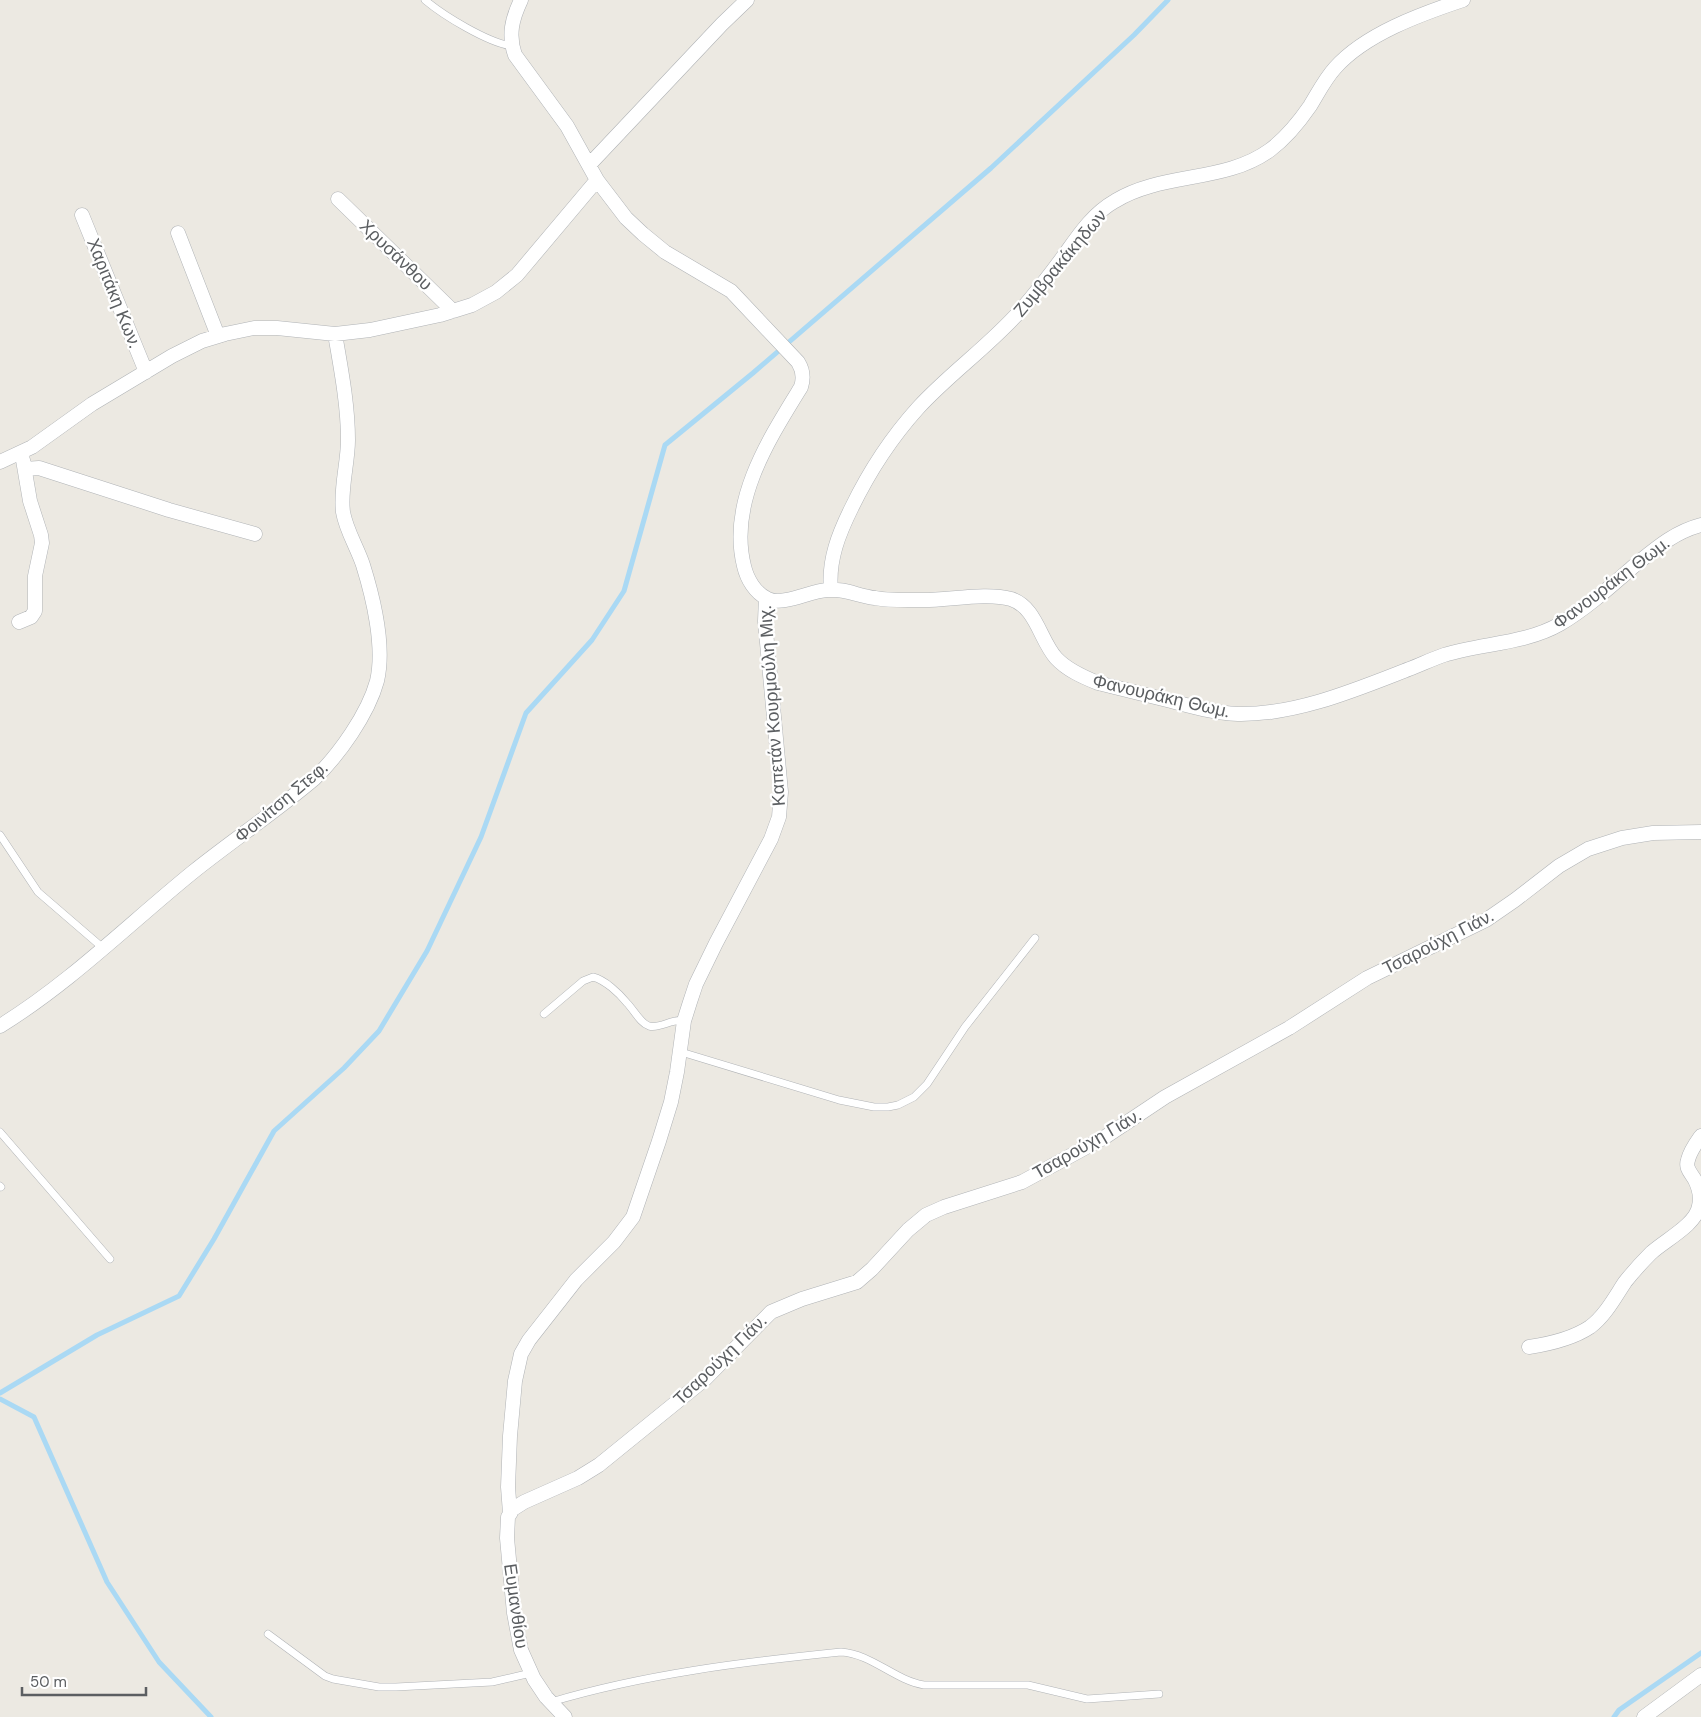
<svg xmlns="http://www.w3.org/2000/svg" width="1701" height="1717" viewBox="0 0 1701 1717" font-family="'DM Sans',sans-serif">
<rect width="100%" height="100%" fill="#ece9e2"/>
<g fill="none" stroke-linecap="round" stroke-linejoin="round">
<path stroke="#aad9f4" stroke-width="5" d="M0,1393L97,1335L179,1296L214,1239L274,1131L344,1068L379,1031L427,951L481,837L526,713L592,640L624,591L665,445L753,373L991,168L1134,35L1168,0
M0,1399L34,1417L107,1582L159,1662L211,1717
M1614,1717L1619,1710L1701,1653"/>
<g stroke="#b0b3b6" stroke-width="8">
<path id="service" d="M425,0C444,16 487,42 511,46
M0,835L38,892L103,948
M544,1014L583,981L593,977C605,980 619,993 627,1003C634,1010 640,1023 649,1026C661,1029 672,1018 684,1021
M681,1052L839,1100L874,1107H888L898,1105L914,1097L927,1084L965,1027L1035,938
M0,1132L110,1259
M0,1186L1,1187
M268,1634L325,1676L333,1679L379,1687H396L492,1682L531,1673
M551,1702C645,1674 743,1662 841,1652C872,1654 894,1680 924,1685H1028L1087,1699L1159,1694"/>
</g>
<g stroke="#b0b3b6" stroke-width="15">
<path id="minor" d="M521,0C512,19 508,35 515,55L567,126L597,180L626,218L643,234L665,252L731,291L798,362C803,370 804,378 801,387C769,439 728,502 744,566C747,579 755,593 768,599C783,606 810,591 827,590C844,588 858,596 875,598C891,601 908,600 924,600C950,600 987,592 1011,599C1036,607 1040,640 1056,658C1067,670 1083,677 1098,683C1122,689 1147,695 1171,701C1193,707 1215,713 1238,714C1296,715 1355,690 1409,669C1420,665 1432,659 1444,655C1482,643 1525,644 1560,624C1587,608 1611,586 1634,566C1655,549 1674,532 1701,525
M589,165L722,24L747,0
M338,199L453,311
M82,215L146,372
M178,233L218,336
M0,462L32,447L92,404L172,356L202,341L225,334L254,328H277L335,334L370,330L440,315L472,305L496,292L517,275L597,180
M25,469L39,468L169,510L255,534
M831,590C828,560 839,533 852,507C869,472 891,438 918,408C949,374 989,346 1020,311C1035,294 1049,276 1063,257C1078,236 1092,214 1115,201C1162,172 1225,183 1270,150C1286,138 1299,122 1310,106C1318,93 1325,79 1335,68C1365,34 1421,14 1463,0
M19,622L31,617L35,611V576L42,543L41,535L30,501L23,460
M0,1026C70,983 130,923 193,872C233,840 275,812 314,779C339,755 368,714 377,681C385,647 373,597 363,565C357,547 346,530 343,512C340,489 348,463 348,440C348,405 341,369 335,334
M1529,1347C1549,1344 1572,1339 1590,1327C1605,1316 1615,1297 1625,1282C1633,1272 1642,1262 1651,1253C1665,1240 1696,1225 1699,1206C1701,1198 1699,1188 1695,1180C1691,1173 1685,1168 1688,1160C1690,1151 1696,1143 1701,1136
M510,1513L508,1487L510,1436L515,1381L521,1354L529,1340L576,1280L614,1242L633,1217L659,1141L671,1102L677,1072L684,1021L690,1002L696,984L716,943L771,839L779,817L781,792L765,621L766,598
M565,1717L546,1697L534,1679L521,1650L514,1613L507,1538L508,1517L513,1509L524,1502L578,1478L599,1465L705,1379L771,1312L802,1299L857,1282L872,1269L908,1230L926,1215L944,1207L1022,1182L1105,1137L1165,1097L1289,1028L1367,978L1486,920L1515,900L1559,866L1588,849L1622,838L1653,833L1701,832
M1644,1717L1701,1675"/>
</g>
<use href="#service" stroke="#fff" stroke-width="7"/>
<use href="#minor" stroke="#fff" stroke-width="14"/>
</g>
<g text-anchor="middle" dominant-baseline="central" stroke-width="4.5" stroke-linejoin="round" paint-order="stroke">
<g font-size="18" fill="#5b5e61" stroke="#fff">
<text transform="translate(396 255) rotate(44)">Χρυσάνθου</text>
<text transform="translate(1060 263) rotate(-50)">Ζυμβρακάκηδων</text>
<text transform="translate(114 293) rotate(68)">Χαριτάκη Κων.</text>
<text transform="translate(1611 583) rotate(-37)">Φανουράκη Θωμ.</text>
<text transform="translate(1161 696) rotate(13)">Φανουράκη Θωμ.</text>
<text transform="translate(772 706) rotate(-94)">Καπετάν Κουρμούλη Μιχ.</text>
<text transform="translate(281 802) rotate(-40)">Φοινίτση Στεφ.</text>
<text transform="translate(1438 942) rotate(-27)">Τσαρούχη Γιάν.</text>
<text transform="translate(1087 1144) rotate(-30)">Τσαρούχη Γιάν.</text>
<text transform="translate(720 1360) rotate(-44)">Τσαρούχη Γιάν.</text>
<text transform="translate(516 1606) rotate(82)">Ευμανθίου</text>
</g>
</g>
<path d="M22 1687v8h124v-8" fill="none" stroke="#5b5e61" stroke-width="2.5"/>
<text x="30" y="1687" font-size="15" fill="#5b5e61" stroke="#ffffff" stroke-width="4" paint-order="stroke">50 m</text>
</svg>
